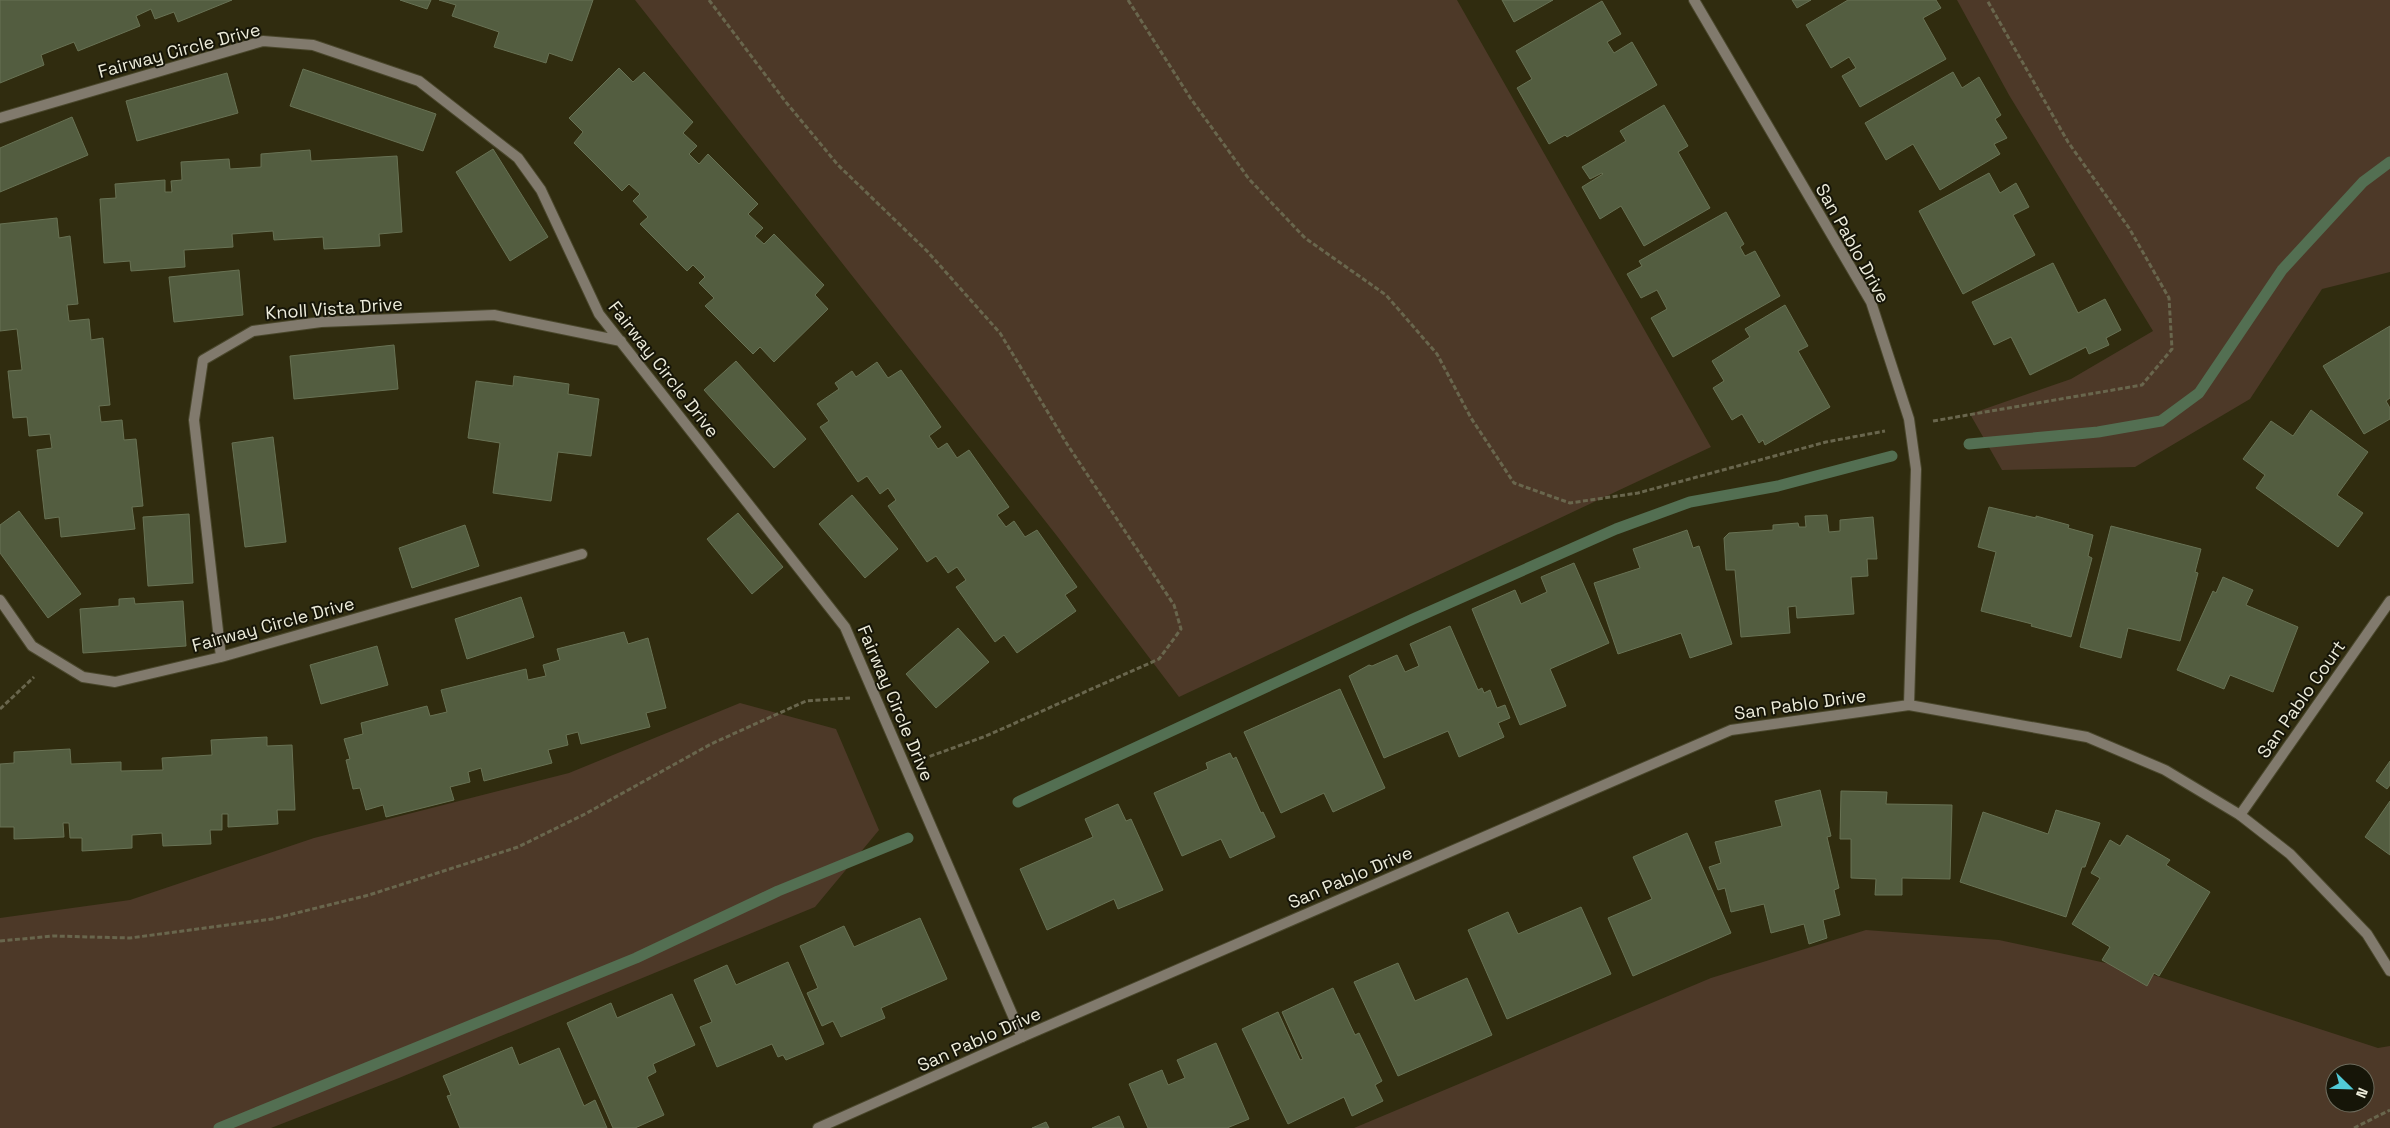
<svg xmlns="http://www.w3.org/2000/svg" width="2390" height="1128" viewBox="0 0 2390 1128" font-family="'Space Grotesk',sans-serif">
<rect width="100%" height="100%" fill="#302c0f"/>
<path fill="#4d3928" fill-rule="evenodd" d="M635,0H1457L1711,447L1179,697L1057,536Z
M1957,0H2390V272L2322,289L2250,399L2135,467L2002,470L1970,414L2071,379L2153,331L2009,95Z
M740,703L836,729L879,830L815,907L399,1078L271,1128H0V918L130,900L314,838L569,773Z
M1866,930L1999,940L2138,970L2378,1048L2390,1046V1128H1354L1711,978ZM2335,1073H2365V1103H2335Z"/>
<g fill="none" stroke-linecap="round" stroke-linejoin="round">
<path stroke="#536f52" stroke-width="11" d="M1969,444L2098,432L2161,421L2199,393L2282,270L2363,182L2390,162
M1018,802L1413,619L1616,529L1690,502L1778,486L1892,456
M219,1128L636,958L778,891L908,838"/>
</g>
<path fill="#535d40" stroke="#687254" d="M0,0H232L178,22L174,12L155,19L151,9L136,16L140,26L78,51L74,42L41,55L44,65L0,83Z
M400,0H431L427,9Z
M439,0H593L572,61L549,53L546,63L494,47L499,32L452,16L456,5Z
M1502,0H1553L1514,22Z
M1792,0H1811L1797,8Z
M1848,0H1936L1941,8L1923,18L1946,59L1860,107L1842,76L1856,68L1849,57L1831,68L1806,25Z
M1602,1L1621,34L1607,42L1614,53L1632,42L1657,85L1567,137L1565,135L1549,144L1517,88L1532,79L1516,51Z
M619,68L633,82L644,72L693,122L683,133L697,146L689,154L699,164L708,154L758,204L748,214L763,228L755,236L764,244L774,234L824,285L815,295L828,309L774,362L760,347L753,354L705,306L714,298L699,283L705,277L693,265L687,271L640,224L648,217L633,201L640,194L629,184L622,191L574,143L583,132L569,118Z
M303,69L436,114L423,151L290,106Z
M1953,72L1962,88L1979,77L2001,115L1995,119L2007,138L1994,144L2000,154L1940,190L1913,144L1886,160L1865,123Z
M227,73L238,113L137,141L126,101Z
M1664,105L1688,146L1678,152L1710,208L1644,246L1621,206L1600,219L1582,187L1603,174L1602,173L1590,179L1582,167L1626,141L1620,131Z
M72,117L88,155L0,192V148Z
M493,149L548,237L510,261L456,172Z
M310,150L311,161L397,156L402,232L379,234L380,246L324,249L323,237L274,240L273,231L232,234L233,247L184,250L185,267L131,271L130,261L104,263L100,199L116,198L115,184L165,180V192H172L171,181L182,180L181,162L229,159L230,169L261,167V154Z
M1989,173L2000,193L2016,183L2029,207L2013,215L2035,255L1963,294L1919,211Z
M1726,212L1744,244L1740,247L1745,256L1755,251L1780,296L1673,357L1651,318L1667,309L1657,290L1641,298L1627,274L1642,266L1639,261Z
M57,218L59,238L70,236L78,304L67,305L69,321L89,319L91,340L103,338L110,405L99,406L101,422L122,420L124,440L136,439L143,506L132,507L135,529L61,537L59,517L45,519L37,450L52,448L50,434L29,436L27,417L13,418L8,371L22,370L17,329L0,331V224Z
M2053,263L2078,313L2105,299L2121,330L2106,338L2109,345L2089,354L2086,347L2030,375L2011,337L1994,345L1972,302Z
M239,270L243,315L174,322L169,277Z
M1785,305L1808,346L1798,351L1830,407L1765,445L1763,440L1759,443L1742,414L1732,420L1713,388L1724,381L1712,361L1750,337L1745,329Z
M2390,326V398L2386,401L2390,408V419L2364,434L2323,366Z
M394,345L398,389L294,399L290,356Z
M736,361L806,439L774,468L704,390Z
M877,362L888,378L901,370L941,427L929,436L938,449L947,443L957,458L969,450L1009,507L997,515L1006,527L1014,521L1025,537L1037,530L1077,587L1065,595L1076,611L1017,653L1004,635L995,642L956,587L966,580L957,567L948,573L936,556L927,562L888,506L896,500L888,488L880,494L867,476L858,482L820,427L829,421L817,404L839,389L835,383L852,371L856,377Z
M514,376L569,384L568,394L599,399L591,456L558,452L551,501L493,493L500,443L468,438L476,381L513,386Z
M2311,410L2368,452L2337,495L2363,513L2338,547L2256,488L2265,475L2243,459L2271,421L2293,436Z
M273,437L286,542L245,547L232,443Z
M852,495L898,549L865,578L819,524Z
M1989,507L2036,518V516L2069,525L2068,528L2093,535L2088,556L2092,558L2071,637L2031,626L2032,624L1981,611L1996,552L1978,547Z
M19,511L81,594L48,618L0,553V525Z
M738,513L783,567L752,594L707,539Z
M189,514L193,583L148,586L143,517Z
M1827,515L1829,532L1840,531V520L1873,517L1877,559H1867L1868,576L1851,577L1854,614L1797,618L1796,606L1788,607L1790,633L1741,637L1735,570H1726L1724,538L1729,533L1773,530V525L1798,523L1799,527H1806L1805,516Z
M465,525L479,566L412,588L399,548Z
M2111,526L2201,549L2195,572L2198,573L2180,641L2128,628L2121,658L2080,647Z
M1687,530L1693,548L1699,546L1732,644L1690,658L1681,633L1618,654L1594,583L1640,568L1633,549Z
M1574,563L1609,643L1550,669L1566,706L1520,725L1472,609L1515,590L1521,604L1547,592L1541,577Z
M2223,577L2253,590L2246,605L2298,627L2273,692L2230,675L2224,689L2177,670L2213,591L2216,593Z
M521,597L534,637L467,659L455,619Z
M134,598L135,604L183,601L186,646L83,653L80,609L119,606V599Z
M1450,626L1478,690L1482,688L1484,693L1490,690L1497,708L1505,705L1510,718L1498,723L1504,737L1459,757L1448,731L1384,758L1349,676L1369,665L1372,666L1397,655L1405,672L1419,666L1410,644Z
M958,628L989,662L936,708L906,674Z
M624,632L628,644L648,638L666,708L646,713L650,727L581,744L578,732L566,735L568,745L548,750L552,763L484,781L481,768L468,772L470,782L450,787L454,800L386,817L383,805L366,810L360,788L353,789L346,760L350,759L344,739L363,734L361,723L427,706L430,716L447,712L441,690L526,669L528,680L546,676L543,665L560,660L557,649Z
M377,646L388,685L321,704L310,665Z
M1340,689L1385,788L1333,812L1324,793L1281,813L1244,732Z
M267,737V746L292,745L295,810H277L278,824L228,827V814H222V830H210L211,844L163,846L162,833L132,835V848L82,851V838H70L69,823H63L64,837L14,839V827H0V764L14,763V752L70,749L71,764L121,762V771L163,770L162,758L212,755L211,740Z
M1230,753L1233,759L1236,757L1261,813L1263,812L1275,837L1230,858L1221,839L1182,856L1154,793L1208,769L1206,763Z
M2390,761V785L2387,789L2376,781Z
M1820,790L1831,836L1827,837L1839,888L1834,890L1840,915L1823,920L1827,938L1809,944L1804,924L1771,933L1764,904L1731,912L1725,888L1718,890L1709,867L1721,863L1715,842L1782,826L1775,801Z
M1841,791L1887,792L1886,804L1952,805L1950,879L1902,878V895H1875L1876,879L1851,878V839H1840Z
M2390,801V855L2365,837Z
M1118,804L1126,821L1131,819L1163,890L1118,909L1114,899L1047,930L1020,869L1093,837L1085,819Z
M2056,810L2100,823L2085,867H2082L2066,917L1960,882L1983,812L2048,834Z
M1687,833L1731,933L1633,976L1608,918L1652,899L1633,857Z
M2127,835L2170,860L2166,865L2210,892L2159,976L2154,973L2147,986L2102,960L2110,947L2072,924L2100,878L2091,873L2110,840L2120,846Z
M1581,907L1611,974L1507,1019L1468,930L1508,912L1518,934Z
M920,918L947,979L881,1008L885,1018L841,1037L833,1021L822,1026L807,993L818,988L800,946L844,926L854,947Z
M788,962L824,1044L786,1060L783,1055L778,1057L772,1044L717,1067L700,1027L712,1022L694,980L727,965L736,985Z
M1398,963L1415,1001L1467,978L1492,1035L1398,1076L1354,982Z
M1333,988L1355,1035L1359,1033L1382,1081L1375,1085L1383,1101L1352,1116L1344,1097L1288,1124L1242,1029L1278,1012L1300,1060L1303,1059L1282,1012Z
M672,994L695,1045L653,1064L656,1072L647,1077L664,1115L635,1128H613L567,1023L611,1003L617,1018Z
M1216,1043L1249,1119L1227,1128H1148L1129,1084L1162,1070L1168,1085L1185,1078L1177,1060Z
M512,1047L519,1065L559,1048L584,1106L595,1100L607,1128H460L447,1096L451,1095L443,1076Z
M1119,1116L1124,1128H1092Z
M1046,1122L1049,1128H1032Z"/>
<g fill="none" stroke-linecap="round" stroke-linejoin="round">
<g stroke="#4a472c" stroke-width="12">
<path id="minor" d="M1694,0L1871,302L1909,419L1916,469L1909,705
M0,118L263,41L313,45L419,81L518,158L541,190L599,314L845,627L1022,1037
M0,600L32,646L83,677L115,682L221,657L582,554
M221,657L194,420L203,360L253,331L321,322L494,315L621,341
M2240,815L2390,601"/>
</g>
<g stroke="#4a472c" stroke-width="12">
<path id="tertiary" d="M818,1128L1022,1037L1731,730L1909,705L2087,737L2165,770L2240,815L2290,854L2367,934L2390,971"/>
</g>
<path stroke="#69664d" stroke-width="3" stroke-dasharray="5 2.5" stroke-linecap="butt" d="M709,0L785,101L838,165L927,251L1000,333L1067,444L1174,605L1181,629L1159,659L986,736L928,757
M1128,0L1191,99L1249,179L1305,238L1386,295L1437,354L1471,418L1514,483L1570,503L1638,493L1826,442L1885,431
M1933,421L2142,385L2172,349L2169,298L2129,228L2068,142L1987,0
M0,709L34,677
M0,941L53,936L130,938L272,919L369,895L518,847L585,814L711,744L806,701L850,698
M2354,1128L2390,1110"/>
<use href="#minor" stroke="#817a6d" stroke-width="10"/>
<use href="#tertiary" stroke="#817a6d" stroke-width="10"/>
</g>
<g text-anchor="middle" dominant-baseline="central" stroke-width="4" stroke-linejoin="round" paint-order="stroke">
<g font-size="18" fill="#edecdb" stroke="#161508">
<text transform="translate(179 50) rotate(-15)">Fairway Circle Drive</text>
<text transform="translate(1853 243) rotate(61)">San Pablo Drive</text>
<text transform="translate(334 308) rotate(-4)">Knoll Vista Drive</text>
<text transform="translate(664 369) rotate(52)">Fairway Circle Drive</text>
<text transform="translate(273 624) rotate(-15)">Fairway Circle Drive</text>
<text transform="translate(2301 699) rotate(-55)">San Pablo Court</text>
<text transform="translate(896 703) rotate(67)">Fairway Circle Drive</text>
<text transform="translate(1800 704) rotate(-8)">San Pablo Drive</text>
<text transform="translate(1350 877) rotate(-23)">San Pablo Drive</text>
<text transform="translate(979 1039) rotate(-24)">San Pablo Drive</text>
</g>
</g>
<g transform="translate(2350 1088) rotate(113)"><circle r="24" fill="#161508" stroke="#6c6b5c"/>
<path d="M0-4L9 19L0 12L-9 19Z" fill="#52cbd8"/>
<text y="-8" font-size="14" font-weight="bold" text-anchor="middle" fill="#edecdb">N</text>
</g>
</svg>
